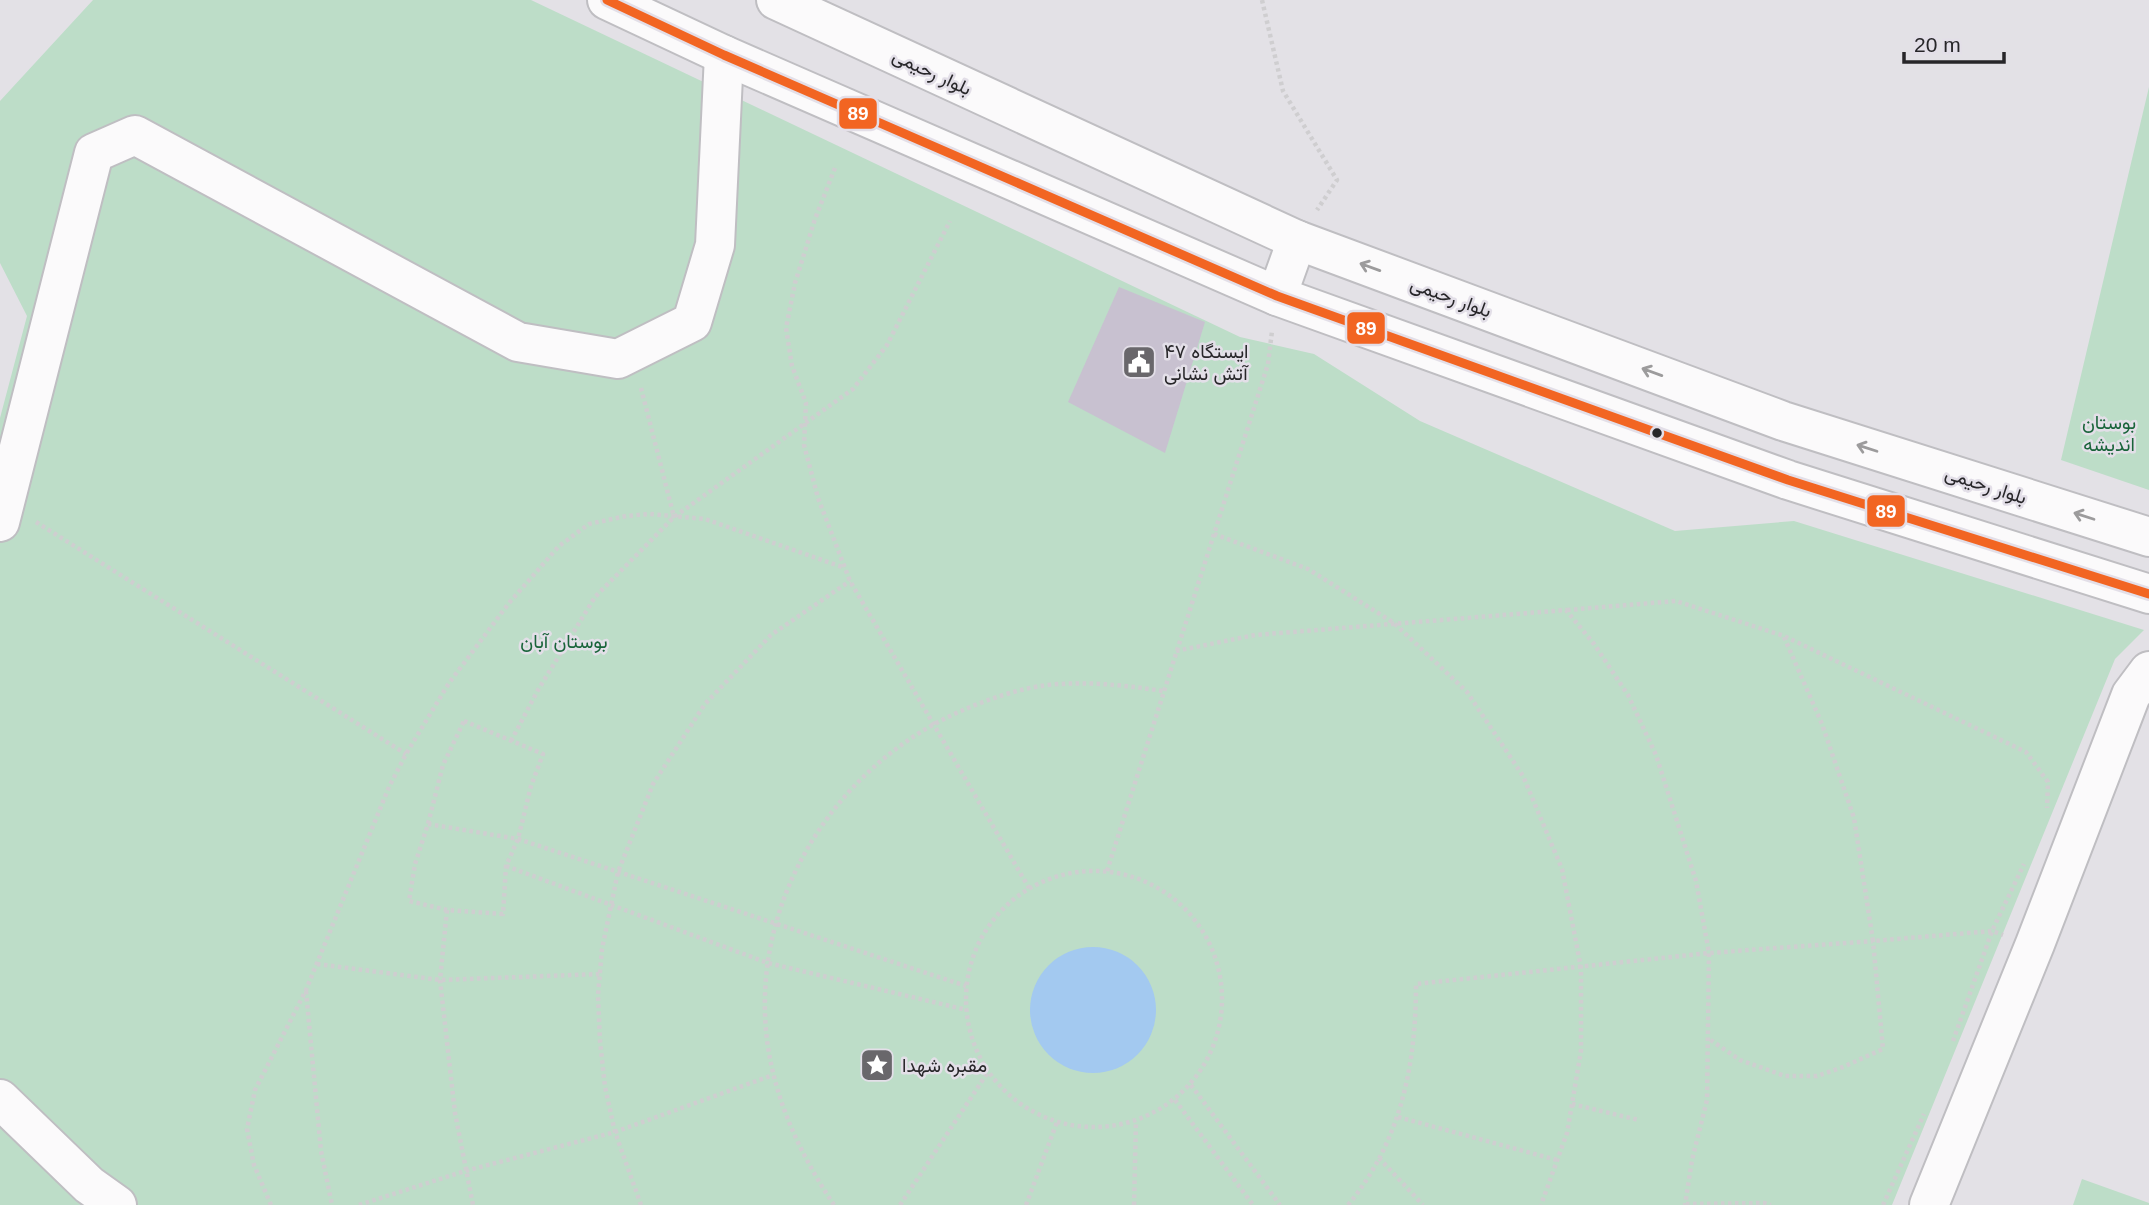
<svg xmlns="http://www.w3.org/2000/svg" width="2149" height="1205" viewBox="0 0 2149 1205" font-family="Helvetica,Vazirmatn,sans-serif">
<rect width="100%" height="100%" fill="#e3e1e6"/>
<path fill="#bdddc8" d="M93,0H531L1240,337L1314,354L1420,421L1675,531L1794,521L2144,630L2115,659L1892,1205H0V418L27,316L0,263V101Z
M2149,87V490L2061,460Z
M2082,1179L2149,1203V1205H2073Z"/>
<path fill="#a3c9f0" d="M1030 1010a63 63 0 1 1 126 0a63 63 0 1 1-126 0Z"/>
<path fill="#c8c1d0" d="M1119,287L1205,322L1165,453L1068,402Z"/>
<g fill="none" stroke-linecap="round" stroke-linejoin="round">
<g stroke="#bfbec2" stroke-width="42">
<path id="minor" d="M1277,296L1297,240
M0,522L94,153L135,135L518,342L618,359L692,322L715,245L724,55
M0,1099L89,1185L117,1205
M1929,1205L2035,944L2131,695L2149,671"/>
</g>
<g stroke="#bfbec2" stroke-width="42">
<path id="major" d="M607,0L724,55L1277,296L1788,480L2149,594
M776,0L1297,240L1783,421L2149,537"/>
</g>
<path stroke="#cfced0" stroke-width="4.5" stroke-dasharray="3.5 3.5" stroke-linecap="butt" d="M1262,0L1283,91L1337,180L1317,210
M835,168L815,219L795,283L786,328L792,366L806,403L804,445L818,498L850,581L1029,888
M641,388L674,517
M36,522L406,754
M1214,534L1308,569L1394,623L1467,692L1523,776L1562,869L1581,968V1051L1572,1104L1567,1133L1541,1205
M1567,610L1676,601L1784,636L2026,752L2048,782L2047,808
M1784,637L1822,724L1854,818L1873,941L1992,931L2003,935
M1176,651L1255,635L1566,610L1594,644L1628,695L1656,755L1696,881L1709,953L1707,1100L1692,1160L1685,1205
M464,721L543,754L531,786L518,839L506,866L503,914L447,910L409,901L415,864L428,824L443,765Z
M511,741L538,690L595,597L674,517L853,389L887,345L950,221
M428,824L518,839L966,986
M506,866L768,963L967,1010
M1107,871L1268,364L1272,331
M966 999a128 128 0 1 1 256 0a128 128 0 1 1-256 0Z
M447,910L440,980L455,1113L473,1205
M317,964L440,980L600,974
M306,991L321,1151L332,1205
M1953,1041L1992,931L2024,864
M1191,1085L1280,1205
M1175,1100L1253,1205
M1572,1104L1639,1120
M1398,1117L1557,1160
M1379,1158L1423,1205
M1686,1204L1764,1203L1771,1205
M271,1205L254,1165L247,1129L255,1090L306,990L389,787L406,754L449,683L509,603L559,546L589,524L626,516L650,514L705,519L845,568
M359,1205L465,1171L615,1132L773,1075
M641,1205L615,1132L605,1087L600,1041L598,995L602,949L618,872L653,784L705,704L771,635L850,581
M834,1205C800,1154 775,1101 767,1040C750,900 835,766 961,711C988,699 1018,689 1047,685C1088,681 1123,685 1163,691
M900,1205L988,1072
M1026,1205L1057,1122
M1134,1205L1136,1121
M1348,1205C1401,1141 1416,1065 1416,984L1709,953L1873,941L1883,1049L1843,1067L1817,1076H1785L1740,1060L1709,1039
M1883,1205L1924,1114"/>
<use href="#minor" stroke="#fbfafb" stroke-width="38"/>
<use href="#major" stroke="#fbfafb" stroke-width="38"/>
<g stroke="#e3dfe8" stroke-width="14">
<path id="bus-1" d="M607,0L724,55L1277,296L1788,480L2149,594"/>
</g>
<use href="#bus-1" stroke="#f26522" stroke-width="9"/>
</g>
<defs><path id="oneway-shaft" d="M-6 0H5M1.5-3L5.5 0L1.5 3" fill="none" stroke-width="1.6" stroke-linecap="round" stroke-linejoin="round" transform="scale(1.75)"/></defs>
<g stroke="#9c9b9c">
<use href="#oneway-shaft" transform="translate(1370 267) rotate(-160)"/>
<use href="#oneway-shaft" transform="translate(1652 372) rotate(-160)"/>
<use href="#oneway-shaft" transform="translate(1867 448) rotate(-162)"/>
<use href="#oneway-shaft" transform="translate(2084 516) rotate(-162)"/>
</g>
<defs>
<g id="civic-square" transform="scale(1.75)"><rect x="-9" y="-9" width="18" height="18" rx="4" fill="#69676b" stroke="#e3dfe8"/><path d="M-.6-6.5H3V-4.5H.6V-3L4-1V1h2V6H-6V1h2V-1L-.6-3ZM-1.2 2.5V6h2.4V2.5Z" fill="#fff"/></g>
<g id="sight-square" transform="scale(1.75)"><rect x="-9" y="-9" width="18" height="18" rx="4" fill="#69676b" stroke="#e3dfe8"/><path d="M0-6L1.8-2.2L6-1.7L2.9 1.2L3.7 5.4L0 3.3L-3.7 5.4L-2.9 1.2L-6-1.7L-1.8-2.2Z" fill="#fff"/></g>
</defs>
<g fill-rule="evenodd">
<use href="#civic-square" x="1139" y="362"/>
<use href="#sight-square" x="877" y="1065"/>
</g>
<circle fill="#272629" stroke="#e3dfe8" stroke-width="2.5" cx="1657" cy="433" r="6"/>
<g text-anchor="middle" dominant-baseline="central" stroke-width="5" stroke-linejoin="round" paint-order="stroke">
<g font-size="19" fill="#272629" stroke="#e3dfe8">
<text transform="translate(932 72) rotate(25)">بلوار رحیمی</text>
<text transform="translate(1451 297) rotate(20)">بلوار رحیمی</text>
<text transform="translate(1986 485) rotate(18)">بلوار رحیمی</text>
</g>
<g font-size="19" fill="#272629" stroke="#e3dfe8" text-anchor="start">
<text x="1164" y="351">ایستگاه ۴۷<tspan x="1164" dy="22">آتش نشانی</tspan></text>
<text x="902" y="1065">مقبره شهدا</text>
</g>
<g font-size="19" fill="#19643a" stroke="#e3dfe8">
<text x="2109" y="422">بوستان<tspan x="2109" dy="22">اندیشه</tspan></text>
<text x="564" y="641">بوستان آبان</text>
</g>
</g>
<g stroke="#e3dfe8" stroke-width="2.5">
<rect x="838" y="97" width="40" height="33" rx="7" fill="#f26522"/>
<rect x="1346" y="311" width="40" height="34" rx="7" fill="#f26522"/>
<rect x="1866" y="494" width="40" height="34" rx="7" fill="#f26522"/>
</g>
<g font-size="19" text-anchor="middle" font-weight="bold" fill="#fff">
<text x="858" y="120">89</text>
<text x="1366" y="335">89</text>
<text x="1886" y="518">89</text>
</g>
<path d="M1904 52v10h100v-10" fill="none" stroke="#272629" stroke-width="3.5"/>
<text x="1914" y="52" font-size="21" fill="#272629" stroke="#e3dfe8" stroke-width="5" paint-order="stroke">20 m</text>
</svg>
